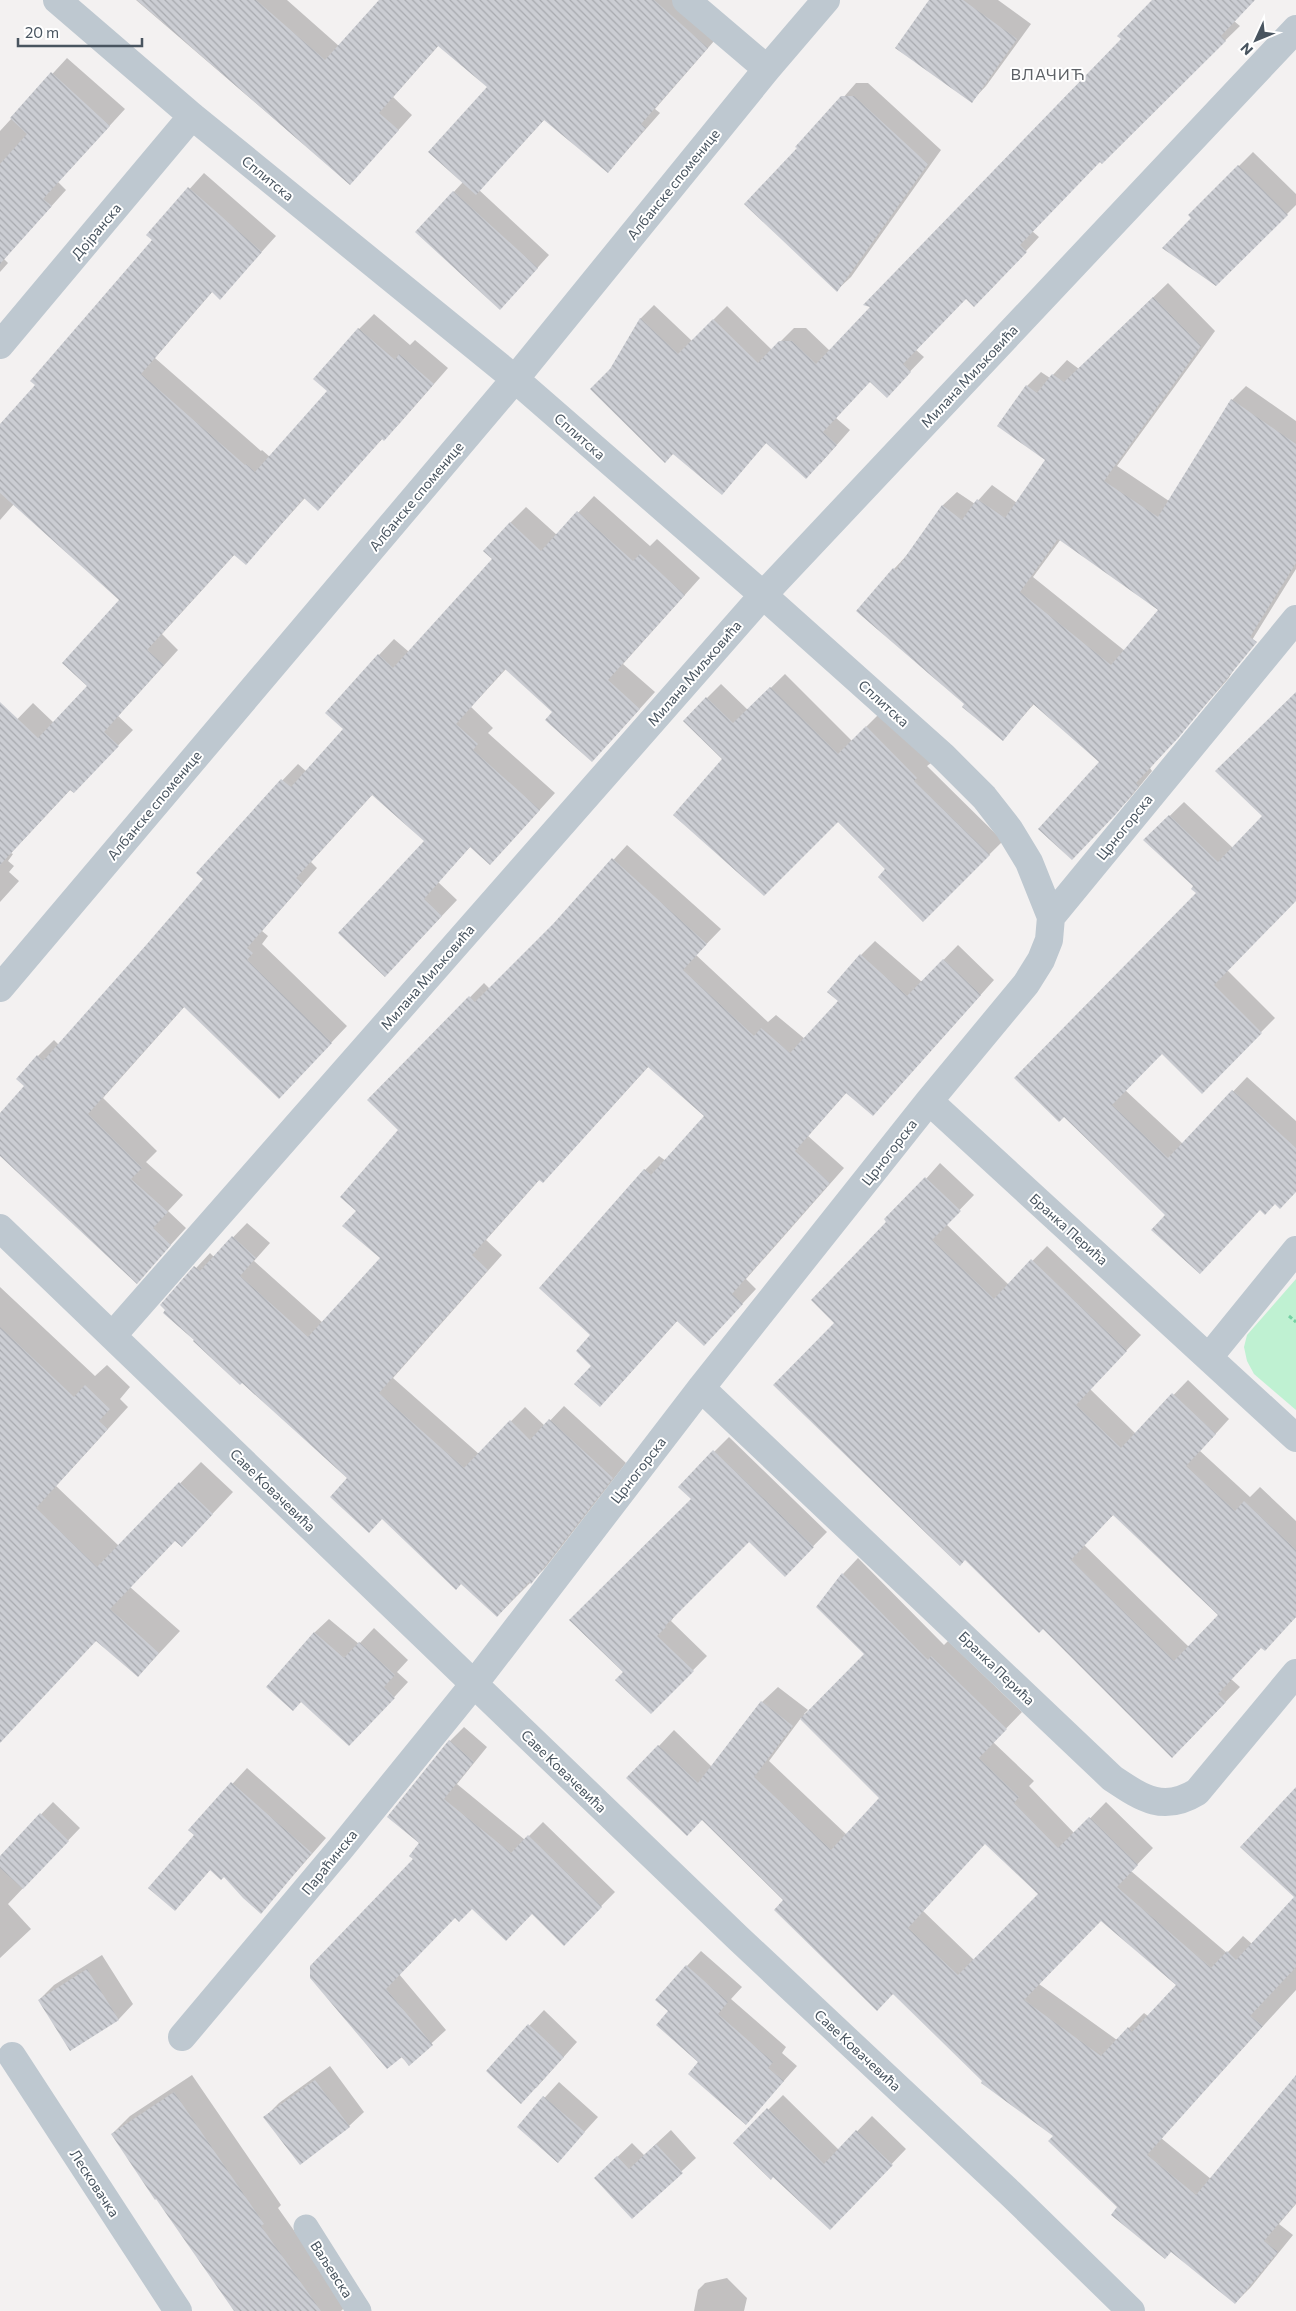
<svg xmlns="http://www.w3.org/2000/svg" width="1296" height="2311" viewBox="0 0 1296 2311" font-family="Commissioner,sans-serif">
<defs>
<pattern id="building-back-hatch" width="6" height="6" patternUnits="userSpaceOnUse" patternTransform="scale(1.25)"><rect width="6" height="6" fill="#cbcdd3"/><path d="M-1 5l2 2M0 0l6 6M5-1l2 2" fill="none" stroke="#a7a9ae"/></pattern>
</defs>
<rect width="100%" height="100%" fill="#f3f1f1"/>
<path fill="#bff1d2" d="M1296,1279V1410L1254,1374L1247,1361L1244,1347L1247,1335Z"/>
<path fill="#0003" fill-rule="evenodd" d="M136,0H287L339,46L380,0H685L721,33L655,109L660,113L608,172L545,119L479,190L549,255L513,295L417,232L463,182L489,87L439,45L393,97L412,115L350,184Z
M931,0H998L1031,24L986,86L972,101Z
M1154,0H1254L1234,21L1240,26L1167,97Z
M67,58L125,109L58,182L66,190L4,259L8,263L0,272V131Z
M856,83H868L941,150L851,277L837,290L799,148Z
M1253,152L1296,194V205L1216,285L1190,215Z
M1100,161L1032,231L1039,237L988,292L966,298L916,350L924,357L900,382L870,381L836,418L850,430L820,464L767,442L722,493L611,369L641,318L654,305L692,341L727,306L772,350L794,328H806L830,351Z
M204,173L276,236L220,298L213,291L155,358L261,451L262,450L270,457L328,391L359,329L374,314L410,345L415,340L448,368L399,424L384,439L383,438L318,509L305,498L246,563L235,554L162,634L178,650L118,716L133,730L89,776L71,789L11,853L13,854L8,861L14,866L9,872L19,881L0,902V737L33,703L54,723L89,686L121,600L14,504L0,520V426L37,385L154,240L148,235Z
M1168,283L1215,331L1117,466L1169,501L1232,400L1246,386L1296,421V569L1228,679L1150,768L1152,771L1130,798L1086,844L1101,762L1034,704L1003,739L966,703L894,569L908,554L942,506L957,492L975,504L992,485L1017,503L1047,460L998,425L1027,386L1041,372L1050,378L1067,360L1079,369ZM1061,539L1160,610L1125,651L1033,577Z
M594,496L650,546L657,539L700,578L623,664L655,692L608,744L554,712L506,669L471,707L493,728L488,733L555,793L506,847L490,863L471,846L438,882L457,900L401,959L426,841L373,794L311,862L317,868L262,931L268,936L262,944L347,1026L295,1081L185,1006L103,1098L157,1151L146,1162L183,1195L168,1211L186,1228L137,1282L0,1155V1115L26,1085L38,1056L54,1040L59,1045L205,879L238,827L298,764L307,772L345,729L379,655L394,639L409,652L493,559L510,523L526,507L557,535Z
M785,674L852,741L880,713L931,763L927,766L1003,841L923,920L887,869L838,820L723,759L684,721L721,684L748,710Z
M1296,694V899L1227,970L1275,1018L1202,1092L1162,1052L1125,1090L1183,1144L1247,1077L1296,1121V1191L1276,1203L1260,1209L1166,1215L1064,1116L1197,893L1195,886L1145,840L1184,802L1233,848L1264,816Z
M627,845L721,929L696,955L768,1022L776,1015L805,1039L840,1001L861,955L875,941L922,982L958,945L994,980L873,1115L847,1092L808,1136L844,1168L746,1279L756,1289L718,1330L678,1320L614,1391L593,1366L592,1335L540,1288L645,1170L659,1156L666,1161L706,1116L649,1066L557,1167L543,1181L540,1179L486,1240L502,1255L393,1378L479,1454L525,1407L545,1426L564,1406L626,1463L545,1568L497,1616L349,1478L196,1340L162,1305L210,1253L214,1257L247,1223L270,1243L254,1261L323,1323L381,1258L357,1211L400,1129L369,1100L484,983L490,989L554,925Z
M940,1163L974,1195L946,1224L1009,1285L1047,1246L1141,1335L1090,1389L1136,1434L1188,1380L1229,1419L1200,1451L1250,1497L1260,1487L1296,1521V1617L1262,1646L1231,1679L1240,1687L1187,1742L836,1323L888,1222ZM1114,1514L1220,1615L1189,1647L1084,1545Z
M0,1287L95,1376L107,1365L130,1387L120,1399L128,1407L56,1486L119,1546L201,1462L233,1492L203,1524L175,1540L130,1587L180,1631L138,1676L97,1640L0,1720Z
M729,1437L827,1532L785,1575L749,1540L679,1610L671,1621L707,1656L651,1713L624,1672L693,1499L679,1487Z
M858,1558L944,1645L948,1641L1022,1712L993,1742L1034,1781L1029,1786L1075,1834L1106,1802L1153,1848L1131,1871L1227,1953L1243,1936L1252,1944L1296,1897V1789V1990L1161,2138L1211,2179L1296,2077V2204L1279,2224L1293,2235L1251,2287L1235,2303L1119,2207L1055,2136L984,2081L893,1993L785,1900L659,1746L674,1730L712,1767L762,1702L778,1687L808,1710L804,1714L806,1715L866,1654L843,1574ZM801,1718L881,1798L847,1835L769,1761ZM986,1842L1040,1894L974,1960L923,1911ZM1101,1919L1178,1985L1148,2016L1144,2013L1117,2040L1039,1984Z
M329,1619L359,1644L374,1628L408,1660L397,1672L408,1682L364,1730L314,1633Z
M464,1727L487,1747L457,1784L525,1840L543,1822L615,1892L564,1944L532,1913L472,1907L455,1916L399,1974L446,2030L409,2064L311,1977L415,1859L450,1741Z
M247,1768L326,1838L261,1912L225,1875L211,1869L175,1909L195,1835L190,1830Z
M53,1802L80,1828L8,1904L31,1929L0,1958V1857Z
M701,1951L742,1987L731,1999L786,2047L782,2053L797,2066L760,2108L700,2062L670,2011L687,1966Z
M102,1955L133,2004L119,2019L70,2049L39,2000L54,1985Z
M544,2010L577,2042L536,2088L487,2071Z
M330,2066L364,2112L349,2126L265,2117L279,2103Z
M192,2075L281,2205L278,2208L347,2305L341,2311H236L112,2134L130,2116Z
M559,2082L598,2117L557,2162L518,2127Z
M783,2095L839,2150L872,2116L906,2149L844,2214L774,2175L735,2143Z
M671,2130L696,2158L632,2217L611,2163L632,2143L644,2155Z
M727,2278L747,2298L744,2311H694L698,2290L705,2283Z"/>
<path fill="url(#building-back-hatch)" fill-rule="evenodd" d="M137,0H256L325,60L379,0H654L708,48L641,124L646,128L608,173L544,120L476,195L428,152L487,87L438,46L379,113L399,130L350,185Z
M929,0H963L1017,39L972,103L895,48Z
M1152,0H1255L1221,36L1226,41L1102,164L1100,162L1020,245L1027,252L974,307L966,299L903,364L911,372L887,398L870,382L823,432L837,445L806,479L766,443L722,495L673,454L665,463L590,389L610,369L640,318L678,354L713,319L758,363L779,341H792L816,364L870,307L863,305L1121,39L1117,36Z
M51,72L110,126L43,199L52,206L0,264V164L27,134L10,118Z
M841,96H854L928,164L837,292L744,204L797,148L795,147Z
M1238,165L1288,215L1216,286L1162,248L1191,218L1188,215Z
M188,187L262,252L220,300L212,292L141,374L245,465L246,464L255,472L327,391L313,379L358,328L395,360L399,354L434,384L384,441L382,439L318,511L304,498L246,565L234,555L147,650L164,665L104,732L119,746L74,793L70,790L0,865V702L38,738L87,686L62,663L119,600L0,493V424L35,385L30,381L152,240L146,235Z
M453,191L538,268L500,310L415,232Z
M1153,297L1201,346L1104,481L1158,517L1231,399L1296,444V563L1250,637L1257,642L1179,737L1136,783L1139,786L1116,814L1072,860L1038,829L1099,762L1033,704L1003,741L962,707L964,704L856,611L893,568L896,570L942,505L962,520L977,499L1005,518L1045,460L997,426L1026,385L1037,393L1052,374L1064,382ZM1058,539L1158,610L1111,665L1020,592Z
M577,511L633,561L640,554L685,595L608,680L640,709L592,762L545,720L552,712L505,669L456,724L478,744L473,750L540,810L490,865L470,847L424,899L442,916L385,977L338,933L424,841L372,795L296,878L303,884L247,948L253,953L247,960L332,1043L279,1099L184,1007L88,1114L142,1168L131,1179L168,1212L153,1228L171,1245L137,1284L0,1156V1113L24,1086L16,1079L37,1055L43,1061L147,944L203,879L196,873L281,779L291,787L343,729L325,713L378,654L393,668L492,559L483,551L510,522L541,551Z
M770,687L838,754L866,726L917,778L914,781L990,855L923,922L878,877L885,869L838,822L764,896L673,815L722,759L683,721L706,697L733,723Z
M1296,692V901L1214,985L1262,1033L1202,1094L1162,1054L1112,1105L1168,1158L1232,1090L1296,1148V1192L1280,1209L1275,1204L1265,1215L1260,1210L1200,1274L1151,1230L1165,1215L1064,1117L1059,1122L1014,1078L1196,893L1191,889L1193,886L1143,840L1169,815L1218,862L1262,816L1215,771Z
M612,858L707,944L683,970L754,1036L761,1028L790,1053L838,1001L827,992L860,954L907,996L943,959L981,995L873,1116L846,1093L795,1151L830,1183L732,1294L743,1304L704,1346L677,1321L600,1407L574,1384L591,1366L576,1351L590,1335L539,1288L644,1169L651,1175L704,1116L648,1067L543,1183L539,1180L472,1255L488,1270L379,1393L464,1468L510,1420L530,1440L549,1419L613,1478L531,1584L529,1582L497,1617L461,1584L456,1590L382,1519L369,1533L330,1497L347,1478L242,1383L240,1385L193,1341L194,1340L163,1313L165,1310L160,1305L194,1266L200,1271L232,1236L256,1258L240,1276L308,1337L380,1258L342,1226L356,1211L340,1197L398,1130L367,1100L469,996L475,1002L553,924Z
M925,1177L961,1211L932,1240L994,1299L1031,1259L1127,1351L1076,1405L1121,1448L1172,1393L1216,1434L1186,1466L1235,1511L1244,1501L1296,1550V1617L1265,1651L1261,1648L1218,1694L1226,1702L1172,1758L1043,1629L1039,1633L965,1560L960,1566L773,1385L834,1323L811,1300L886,1222L884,1219ZM1113,1515L1218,1615L1174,1661L1071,1560Z
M0,1327L74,1397L85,1385L110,1409L99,1421L108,1429L36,1508L97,1567L179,1482L213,1514L182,1547L175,1541L110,1609L159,1653L138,1677L96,1641L0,1743Z
M713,1450L814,1547L785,1577L749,1542L665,1626L666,1627L657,1636L694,1671L651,1714L615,1680L623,1672L569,1620L691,1499L678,1487Z
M842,1573L928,1660L931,1656L1007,1729L979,1758L1019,1797L1014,1803L1058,1848L1089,1817L1138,1865L1117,1887L1211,1968L1227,1951L1236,1960L1294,1897L1240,1847L1296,1787V1967L1250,2016L1263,2026L1147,2155L1196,2195L1296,2075V2203L1264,2241L1278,2252L1235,2304L1171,2252L1165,2259L1111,2215L1117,2207L1048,2141L1053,2136L981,2083L982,2081L893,1994L877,2011L774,1910L783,1900L702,1820L687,1836L626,1778L658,1745L698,1783L761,1701L793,1726L754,1777L831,1850L879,1798L800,1719L864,1654L816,1607ZM985,1844L1038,1894L958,1975L908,1928ZM1101,1921L1176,1985L1132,2032L1128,2027L1101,2056L1024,2000Z
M314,1632L344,1658L359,1642L395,1675L384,1687L395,1698L349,1746L301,1702L293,1711L266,1687Z
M449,1740L474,1762L444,1799L511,1853L528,1835L602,1907L564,1946L532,1914L506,1941L472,1909L459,1922L455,1918L386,1989L433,2045L409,2066L402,2057L387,2069L310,1978V1966L413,1859L409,1856L419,1843L387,1817Z
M231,1782L312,1853L261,1914L243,1898L224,1877L221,1880L210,1870L175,1911L148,1888L194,1835L188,1830Z
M40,1813L69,1841L23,1889L0,1868V1856Z
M686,1965L728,2002L718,2014L773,2062L768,2068L784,2081L746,2125L688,2074L698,2062L656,2025L668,2011L655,2000Z
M87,1969L119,2020L70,2051L38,2000Z
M528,2024L564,2057L521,2104L486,2071Z
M315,2080L350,2127L300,2165L263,2117Z
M174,2092L264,2224L261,2226L321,2311H234L156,2199L155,2200L111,2134Z
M543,2096L585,2132L558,2163L517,2127Z
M767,2108L824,2164L856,2130L893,2165L830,2230L773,2177L771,2180L733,2143Z
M656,2144L683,2173L632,2219L594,2178L617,2156L629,2169Z"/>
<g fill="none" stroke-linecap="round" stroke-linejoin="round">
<path stroke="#76d0a4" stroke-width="3" stroke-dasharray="4 2.5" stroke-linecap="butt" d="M1289,1316L1296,1322"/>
<path stroke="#bec8d0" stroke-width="25" d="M306,2227L359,2311"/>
<path stroke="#bec8d0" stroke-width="28" d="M57,0L192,116L515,379L763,595L943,756L984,797L1009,829L1029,862L1051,917
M686,0L767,69
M0,345L192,116
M0,988L515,379L767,69L826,0
M929,1101L1296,1438
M0,1228L738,1938L1011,2194L1131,2311
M113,1335L763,595L1296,29
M1209,1357L1296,1250
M701,1388L1112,1778C1142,1798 1163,1813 1197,1792L1296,1673
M182,2037L341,1848L474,1684L701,1388L929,1101L1026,984L1041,960L1049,940L1051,917L1296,619
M12,2056L178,2311"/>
</g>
<g text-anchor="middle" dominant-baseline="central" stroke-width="4" stroke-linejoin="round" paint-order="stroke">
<g font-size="14" fill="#48545f" stroke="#fff">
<text transform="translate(268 178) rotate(39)">Сплитска</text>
<text transform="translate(673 184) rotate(-51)">Албанске споменице</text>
<text transform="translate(96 231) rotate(-50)">Дојранска</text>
<text transform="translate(969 376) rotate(-47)">Милана Миљковића</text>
<text transform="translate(580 436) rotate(41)">Сплитска</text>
<text transform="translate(416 496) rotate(-50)">Албанске споменице</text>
<text transform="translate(694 673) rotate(-49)">Милана Миљковића</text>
<text transform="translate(884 703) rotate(42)">Сплитска</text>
<text transform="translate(154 805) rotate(-50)">Албанске споменице</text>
<text transform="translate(1124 827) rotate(-51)">Црногорска</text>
<text transform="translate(427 977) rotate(-49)">Милана Миљковића</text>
<text transform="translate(889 1152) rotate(-52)">Црногорска</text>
<text transform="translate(1069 1229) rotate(42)">Бранка Перића</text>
<text transform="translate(638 1470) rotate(-52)">Црногорска</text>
<text transform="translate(273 1490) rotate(44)">Саве Ковачевића</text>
<text transform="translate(997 1668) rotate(44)">Бранка Перића</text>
<text transform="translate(564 1771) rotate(44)">Саве Ковачевића</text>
<text transform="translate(329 1862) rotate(-51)">Параћинска</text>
<text transform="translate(858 2050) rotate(43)">Саве Ковачевића</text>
<text transform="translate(95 2183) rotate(57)">Лесковачка</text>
<text transform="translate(332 2269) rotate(57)">Ваљевска</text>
</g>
<g font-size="16" letter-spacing="1" fill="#5d6166" stroke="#fff">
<text x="1048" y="73">ВЛАЧИЋ</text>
</g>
</g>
<g transform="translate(1256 40) rotate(226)" stroke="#ffffff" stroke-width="4" paint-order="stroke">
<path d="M0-4L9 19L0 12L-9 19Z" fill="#48545f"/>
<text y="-8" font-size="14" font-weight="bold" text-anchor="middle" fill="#48545f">N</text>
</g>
<path d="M18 38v8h124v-8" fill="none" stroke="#48545f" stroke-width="2.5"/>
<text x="25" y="38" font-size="15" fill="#48545f" stroke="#ffffff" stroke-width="4" paint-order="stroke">20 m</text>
</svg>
